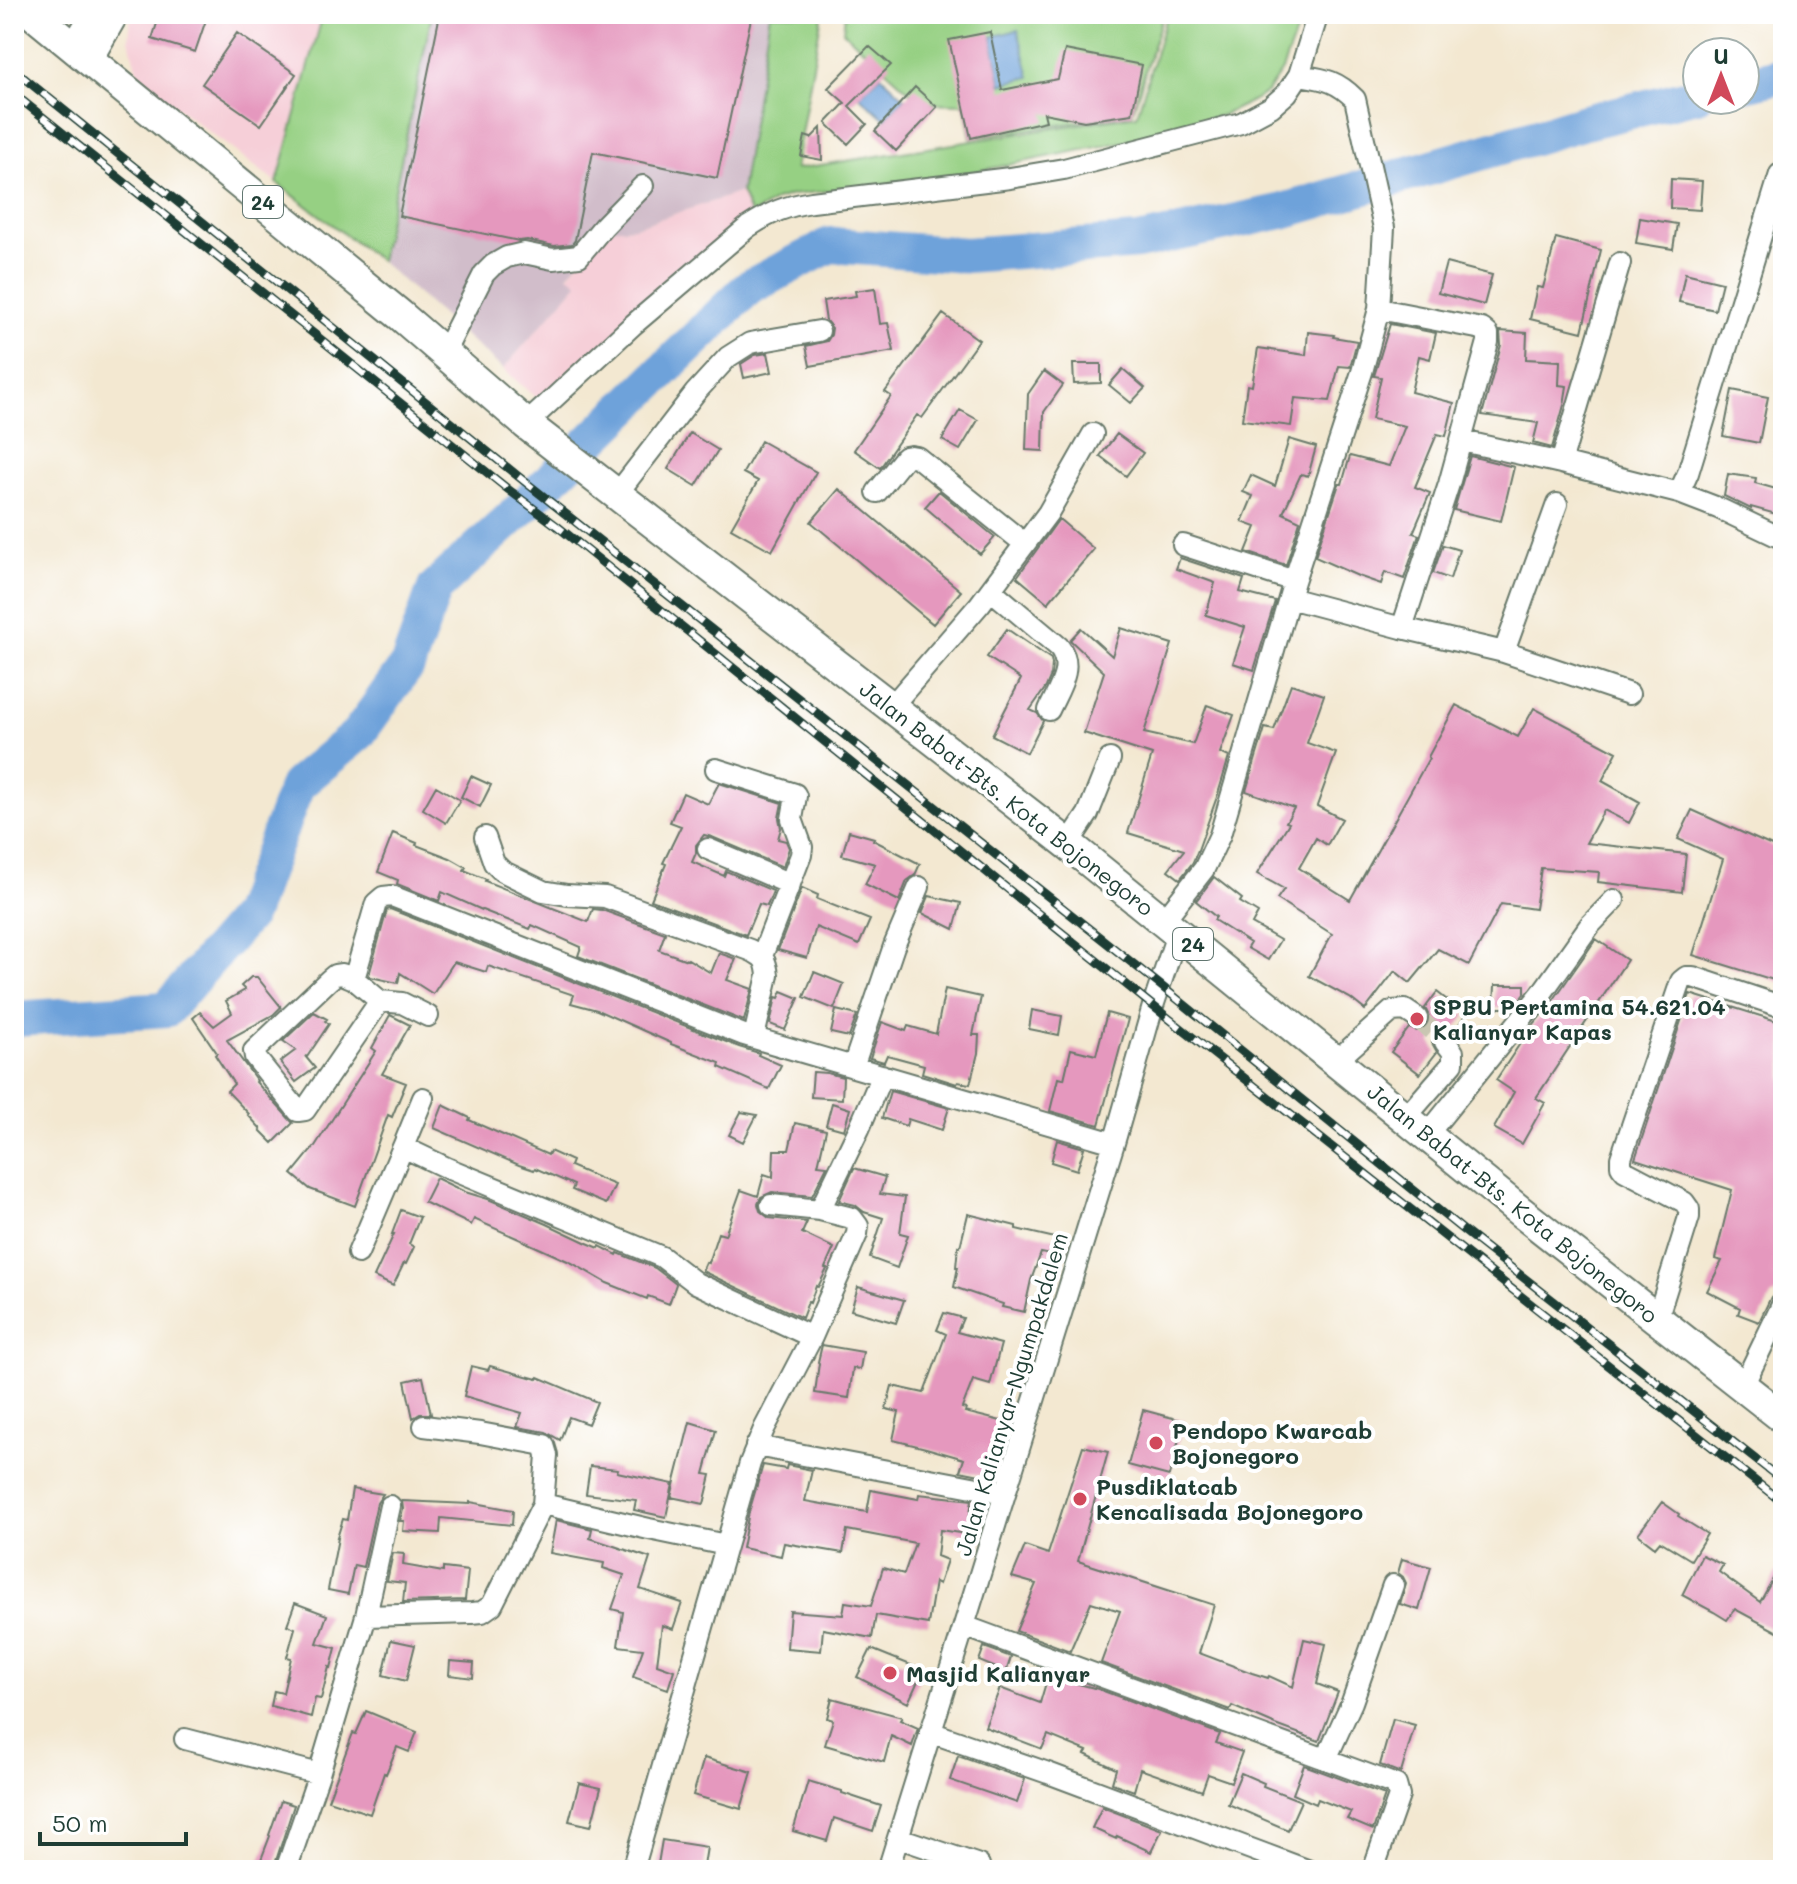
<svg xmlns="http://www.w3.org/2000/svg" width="1797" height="1884" viewBox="0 0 1797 1884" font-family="Mali,sans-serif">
<rect width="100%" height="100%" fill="#fff"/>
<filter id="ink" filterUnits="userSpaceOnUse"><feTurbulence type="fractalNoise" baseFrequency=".0125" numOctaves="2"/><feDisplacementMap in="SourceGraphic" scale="16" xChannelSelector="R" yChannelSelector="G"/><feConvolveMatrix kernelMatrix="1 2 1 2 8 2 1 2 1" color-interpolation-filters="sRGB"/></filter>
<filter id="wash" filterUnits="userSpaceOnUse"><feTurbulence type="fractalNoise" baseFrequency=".006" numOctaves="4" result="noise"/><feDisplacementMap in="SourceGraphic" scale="32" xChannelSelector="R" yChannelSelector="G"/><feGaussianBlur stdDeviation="1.8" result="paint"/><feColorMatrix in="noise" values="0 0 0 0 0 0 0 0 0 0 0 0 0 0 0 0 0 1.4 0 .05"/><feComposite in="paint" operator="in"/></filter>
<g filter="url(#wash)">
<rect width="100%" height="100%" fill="#f3e8d1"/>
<path fill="#f6cfd8" d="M131,14H323L277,183L147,85L140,76L136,68L129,39Z
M741,192L751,215L541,402L503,369L577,284L568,276L606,229L635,227Z"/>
<path fill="#d1bdca" d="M432,14H770L741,192L635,227L606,229L568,275L578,283L503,369L380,261Z"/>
<path fill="#96d083" stroke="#5a865c" stroke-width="2" d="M323,14H432L380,261L277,183Z
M770,14H822L795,169L1137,115L1167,14H1303L1282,70L1267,92L1252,101L1223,115L1142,138L953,176L792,195L776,200L751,215L741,192Z
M845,14H1163L1132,114L971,138L964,104L922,103L843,31Z"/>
<path fill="#6ea2da" stroke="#467087" stroke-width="2" d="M1018,30L1030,77L1001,84L991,37Z
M881,75L905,98L885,119L859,96Z"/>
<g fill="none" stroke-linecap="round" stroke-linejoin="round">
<path stroke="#6ea2da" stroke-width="36" d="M1745,84L1783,75
M14,1019L167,1009L249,914L297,785L358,734L408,664L435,588L522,508L748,288L830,245L966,255L1138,242L1283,211L1585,122L1697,95"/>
</g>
<g id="blocks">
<path fill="#e598be" d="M160,14H208L195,52L152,39Z
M440,14H752L717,178L593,152L575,240L572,244L554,246L527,240L519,241L399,216Z
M990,32L1002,90L1058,79L1065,50L1142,65L1132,114L1084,121L1044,113L1046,121L971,138L949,40Z
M237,33L296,74L261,125L202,84Z
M869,46L891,65L849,106L867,124L848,144L826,123L845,103L828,88Z
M915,87L937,107L896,151L875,131Z
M821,128L822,160L801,156L805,136L811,138Z
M1671,179L1702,181L1700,210L1670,208Z
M1640,218L1677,224L1673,249L1636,243Z
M1556,238L1601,250L1582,332L1530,319L1537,287L1543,288Z
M1446,263L1492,275L1484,305L1438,293Z
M1685,273L1722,282L1715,310L1679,302Z
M875,288L880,324L888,323L894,351L810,366L806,346L827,341L831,335L832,328L826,321L823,301L856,296L855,291Z
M943,314L979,340L922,418L917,415L880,468L854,450L891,396L885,392Z
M1390,324L1436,333L1430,359L1419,356L1411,392L1454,403L1446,436L1437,434L1415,487L1430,493L1413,533L1419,535L1404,579L1385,572L1381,584L1358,576L1315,557L1339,484H1342L1350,456L1389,466L1405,426L1372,419L1381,377L1374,376Z
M1500,331L1527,333L1526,359L1560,361L1559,385L1567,386L1564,405L1552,448L1533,443L1538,423L1482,415L1501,345Z
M1308,332L1334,335L1333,337L1357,341L1350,367L1339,366L1330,401L1295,398L1291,426L1242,420L1247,385L1252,386L1258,348L1306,355Z
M768,353L772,372L744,378L741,364L755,355Z
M1073,364H1101V383L1074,384Z
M1123,369L1145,388L1131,403L1109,385Z
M1044,371L1063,385L1044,412L1043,451L1026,450L1028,394Z
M1732,390L1768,397L1759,443L1723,436Z
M960,410L978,420L960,450L942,440Z
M690,433L718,450L696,486L668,469Z
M1117,434L1143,453L1126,476L1100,456Z
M1289,439L1316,447L1308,476L1301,474L1283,513L1300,521L1286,565L1246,552L1256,527L1242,522L1253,496L1243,492L1251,475L1275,486Z
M761,441L816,472L772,551L731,528L758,481L743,473Z
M1470,456L1514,467L1501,521L1454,510Z
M1728,474L1756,478L1755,483L1783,491V516L1751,507V509L1724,496Z
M839,489L961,591L933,624L811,522Z
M939,491L995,537L980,554L925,507Z
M1059,519L1094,549L1048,603L1017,577Z
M1443,545L1459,550L1450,579L1433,573Z
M1180,558L1244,579L1240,592L1275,601L1254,670L1233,663L1245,627L1206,615L1215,583L1176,569Z
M1081,628L1112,656L1121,628L1172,644L1144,733L1193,744L1207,705L1234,715L1220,753L1229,757L1218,794L1198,850L1193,862L1180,879L1168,870L1184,850L1128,833L1152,755L1084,733L1104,672L1070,640Z
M1007,629L1051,659L1052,664L1051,675L1046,687L1030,710L1037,713L1043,721L1027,753L992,735L1021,679L987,657Z
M1291,684L1324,695L1307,743L1336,753L1317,806L1342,819L1327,845L1316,838L1299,868L1350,900L1429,758L1428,757L1456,705L1518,737L1534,708L1617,752L1602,781L1640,802L1629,823L1604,810L1586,843L1686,854L1682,892L1598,882L1599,872L1541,868L1535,909L1501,904L1469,965L1438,949L1410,983L1395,971L1365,1010L1350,998L1309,976L1332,934L1277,899L1284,889L1257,874L1289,823L1286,822L1294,808L1246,791L1265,728L1274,730Z
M471,776L491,785L480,807L461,797Z
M719,783L782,803L779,818L781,828L778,839L786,841L789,848L783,867L712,837L704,835L696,845V853L692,862L724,876L726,871L773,891L767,906L759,904L746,935L651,900L666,864L663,863L681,826L670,822L683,793L708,804Z
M436,786L460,800L446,823L423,809Z
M1692,810L1783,851V983L1693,955L1723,859L1678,839Z
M849,831L874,838L873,840L920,864L915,875L907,881L899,901L865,884L875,864L842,855Z
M393,833L417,843L416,845L450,858L466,867L464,870L486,879L485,881L588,922L593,909L602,910L665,933L659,950L687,960L688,959L711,973L719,953L736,959L727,980L752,989L744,1021L578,956L581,947L532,925L530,929L482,910L442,892L439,901L397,884L398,880L378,872Z
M1214,877L1242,899L1240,902L1258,913L1252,924L1280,940L1268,960L1247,948L1250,943L1214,920L1216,917L1196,901Z
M802,888L818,895L817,899L870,920L859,945L816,927L807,958L778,950Z
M929,896L961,903L954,929L922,913Z
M390,909L739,1047L759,1053L758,1055L781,1065L769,1089L719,1067L720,1063L671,1044V1043L597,1010L571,1003L574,995L488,966L486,972L454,962L433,994L400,973L398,983L371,977L369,975L387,910Z
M1596,939L1627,960L1536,1098L1545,1103L1522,1144L1494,1128L1514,1092L1496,1080L1529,1030L1552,1002Z
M814,972L844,984L834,1009L804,997Z
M251,977H257L281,1007L273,1015L227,1040L257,1081L256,1082L293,1123L273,1143L260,1130L261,1129L248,1115L249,1114L227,1091L234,1084L215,1055L217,1053L193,1018L200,1012L214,1026L232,1013L226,1001L245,990L241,986Z
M1495,985H1525V993L1513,1008H1494Z
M945,989L981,997L973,1035H979L978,1053L970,1084L958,1082L957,1084L922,1073L924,1065L887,1055L884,1062L870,1058L882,1022L906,1031L908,1026L936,1034Z
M782,991L799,998L785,1030L770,1024L776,997L779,998Z
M1437,992L1466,1015L1453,1032L1444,1029L1436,1032L1432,1043L1437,1052L1420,1074L1391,1052L1409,1028L1417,1031L1427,1026L1430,1018L1425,1008Z
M1690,994L1783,1023V1277L1777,1292L1771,1297L1759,1322L1738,1314L1740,1308L1707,1291L1722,1261L1715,1259L1732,1190L1635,1159Z
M836,1010L857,1015L849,1037L831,1033Z
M1032,1010L1062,1016L1059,1035L1029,1029Z
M314,1012L327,1019L325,1021L329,1024L307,1057L305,1056L315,1068L296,1082L280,1062L296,1050L283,1041Z
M1107,1013L1128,1019L1099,1125L1050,1111L1058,1078L1064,1079L1071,1049L1096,1055Z
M390,1015L410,1025L382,1074L406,1083L392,1117L388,1115L355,1206L310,1189L292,1174L315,1146L376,1051L372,1048Z
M813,1072L827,1073L843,1077L842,1099L811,1097Z
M890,1091L949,1108L942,1130L908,1119L906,1126L882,1118Z
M832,1103L850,1109L844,1130L826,1125Z
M443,1105L470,1118L469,1120L548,1155L550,1151L572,1161L570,1166L615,1185L606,1204L572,1190L574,1185L535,1168L534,1170L519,1165L434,1128Z
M741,1112L757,1115L743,1142L729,1135Z
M795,1123L826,1130L818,1165L827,1166L812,1196L772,1192L761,1197L758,1204L760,1211L769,1218L807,1222L802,1233L834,1248L825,1268L827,1269L818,1287L816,1286L810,1303L808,1302L802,1318L702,1271L706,1262L708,1263L718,1233L725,1235L741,1190L758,1196L764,1174L773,1177L774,1150H789Z
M1057,1140L1084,1148L1077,1170L1051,1162Z
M854,1168L885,1177L880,1194L905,1197L900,1233L908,1235L897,1268L870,1258L883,1218L864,1212L855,1205L839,1201Z
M436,1178L465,1192L488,1199L547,1224L585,1242L599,1248L600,1246L617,1255L618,1253L655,1268L676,1284L669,1304L648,1296L647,1299L607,1283L572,1263L528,1243L474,1219L471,1225L424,1202Z
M401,1210L420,1217L409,1244L414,1247L406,1264L404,1263L393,1286L374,1277L394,1234H392Z
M968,1214L1016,1226V1229L1068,1241L1064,1258L1041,1253L1031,1280L1024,1312L1002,1307L1003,1304L954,1287L958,1267H956L958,1246L960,1247Z
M858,1287L904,1300L896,1323L851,1310Z
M944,1313L963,1318L957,1332L1001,1344L990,1385L973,1380L962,1408L966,1409L965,1412L1009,1423L1004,1443H1000L990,1477L960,1471L964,1459L926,1448L893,1440L899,1412L886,1409L892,1386L924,1393L946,1334L937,1330Z
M822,1345L863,1352L860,1369L853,1368L849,1398L815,1393L819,1363L818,1362Z
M471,1366L488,1370L490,1366L537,1379L538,1377L597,1402L588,1424L569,1417L560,1440L546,1432L517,1427L522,1413L464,1396Z
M423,1377L431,1414H420L413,1418L405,1381Z
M1143,1410L1184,1421L1169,1476L1128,1465Z
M690,1422L716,1430L704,1474L711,1475L704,1504L671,1497Z
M1083,1446L1108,1452L1078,1561L1214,1605L1199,1653L1252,1673L1268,1678L1269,1676L1293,1687L1304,1639L1326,1644L1317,1684L1338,1692L1319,1741L1276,1725L1232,1706L1230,1710L1101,1663L1120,1611L1091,1602L1070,1651L1016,1631L1036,1584L1012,1577L1025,1546L1048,1554Z
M763,1465L786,1469L787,1465L812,1470L805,1501L867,1512L871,1490L918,1499L919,1494L972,1500L967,1534L940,1530L937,1556L947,1560L939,1584L935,1582L928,1624L876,1615L872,1638L823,1629L821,1651L787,1648L790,1611L843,1615L845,1602L871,1606L883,1568L904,1574L915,1543L847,1530L843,1553L784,1543L781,1556L742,1548L749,1512Z
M590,1466L618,1469L617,1472L673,1484L666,1517L634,1510L636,1500L586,1494Z
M352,1489L383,1494L377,1503L363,1567L354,1565L348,1594L328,1590L338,1538H337L343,1519L347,1520Z
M402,1501L470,1504V1502L513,1510L512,1525L441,1518L440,1533L403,1531L404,1521H400L403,1509Z
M1662,1502L1679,1514L1678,1516L1707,1534L1691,1560L1660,1541L1655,1547L1638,1534Z
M556,1520L592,1529L590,1538L650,1558L640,1589L682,1603L673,1629L662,1625L657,1664L674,1670L668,1689L633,1677L643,1649L618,1646L623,1612L612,1609L624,1575L603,1568L604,1563L550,1553Z
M393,1553L404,1554L403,1565L443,1572V1568L468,1571L465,1600L403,1602L405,1583L387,1581Z
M1702,1555L1723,1565L1719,1572L1760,1602L1783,1561V1635L1735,1609L1727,1620L1714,1612L1682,1595Z
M1402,1559L1431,1567L1419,1610L1400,1604L1406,1583L1403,1577L1398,1573Z
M295,1603L327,1615L317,1643L336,1648L331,1668L329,1667L321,1699L315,1698L311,1717L271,1706L274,1691L283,1693L291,1658L287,1657L295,1628L287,1625Z
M391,1640L415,1645L406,1681L383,1675Z
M984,1647L1011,1657L1006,1672L979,1661Z
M871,1649L923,1670L908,1703L857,1677Z
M450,1661L474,1663L473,1678L449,1675Z
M1048,1676L1098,1689L1220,1734L1216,1743L1242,1752L1231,1782L1208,1774L1202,1791L1140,1769L1134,1791L1112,1783L1116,1769L1085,1754L1087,1751L1048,1735L1042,1749L985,1727L1000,1688L1040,1703Z
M832,1698L902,1717L900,1720L918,1728L912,1746L891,1736L884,1762L825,1745L833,1720L827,1718Z
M366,1711L417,1732L409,1752L397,1747L386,1774L384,1773L370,1814L328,1800L353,1733L356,1734Z
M1393,1719L1415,1725L1401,1773L1380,1765Z
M958,1756L1025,1779L1017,1803L950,1780Z
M704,1758L752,1772L741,1809L693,1795Z
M1304,1765L1385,1795L1373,1830L1347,1819L1351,1812L1318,1799L1316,1804L1293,1794Z
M1241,1773L1264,1783L1263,1786L1301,1801L1288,1830L1228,1804Z
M808,1781L842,1791V1793L881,1806L873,1831L834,1818L827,1841L793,1831Z
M579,1783L601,1788L591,1826L569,1821Z
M281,1801L294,1805L273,1870H257L270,1836L269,1835Z
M1102,1807L1162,1830L1151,1852L1117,1836L1116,1839L1092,1828Z
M662,1840L707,1847L704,1866L694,1865L693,1870H657Z"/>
</g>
</g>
<g filter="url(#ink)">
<use href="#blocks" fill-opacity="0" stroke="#69796b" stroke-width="2"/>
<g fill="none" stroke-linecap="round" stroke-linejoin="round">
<path stroke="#c9c6b2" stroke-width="20" stroke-dasharray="20 10" stroke-linecap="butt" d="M1417,1018L1445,1042"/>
<g stroke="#69796b" stroke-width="24">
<path id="minor" d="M1379,309L1482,329L1488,334V342L1449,484L1402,628
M444,353L484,274L493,265L507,257L524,253L553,259L579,256L603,227L643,186
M526,424L634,324L748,227C771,212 786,206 812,202L1010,178L1064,169L1241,123L1271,107L1287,93L1299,75L1318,14
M1462,441L1561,463L1679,493L1688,473L1780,174
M1561,463L1620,263
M877,492L905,457L911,456L917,457L1025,544
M1679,493L1718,508L1783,539
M617,494L695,393L728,357L750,343L819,331
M1183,545L1294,581
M991,590L1059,647C1075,667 1058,690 1049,710
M1289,598L1402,628L1504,652L1557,504
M1504,652L1629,694
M891,707L980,604L1048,513L1093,434
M716,769L795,794L796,796L792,819L802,847L801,855L762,956
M485,837L494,863L502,871L543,891L567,895L605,897L750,950C764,957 766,959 768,975L754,1037
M1068,844L1088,814L1110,759
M708,849L790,884
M1164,920L1204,869L1220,835L1294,581L1362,372L1379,309L1384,228L1355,99C1336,80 1324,79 1299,75
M342,974L354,979L380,1001L305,1110L298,1111L255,1057L254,1051L329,980L335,975Z
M354,979L376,903L383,897L392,896L744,1035L1114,1143
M380,1001L402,1003L428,1016
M1336,1061L1392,1011L1405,1010L1417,1018
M853,1067L894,946L919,887
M1406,1117L1453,1063V1052L1445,1042
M1427,1135L1541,994L1590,925L1614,900
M403,1147L423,1098
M771,1205L820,1210
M358,1253L403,1147L447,1168L662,1257L696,1283L812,1337
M1657,1319L1689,1217V1209L1684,1202L1625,1171L1621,1166V1158L1681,981L1686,977H1693L1783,1007
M1743,1386L1783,1303
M424,1426L480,1433L544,1445L547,1455L543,1504
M756,1446L1004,1493
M366,1616L472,1613L482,1612L492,1605L543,1504L649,1529L726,1545
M964,1626L1396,1785L1399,1796L1373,1870
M930,1732L1048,1773L1307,1870
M185,1739L319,1774
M1326,1759L1352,1702L1393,1585
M899,1838L979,1865
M286,1870L319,1774L366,1616L390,1506
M633,1870L750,1463L764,1429L812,1337L857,1234L858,1226L852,1218L820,1210L859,1129L882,1075
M888,1870L1114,1143L1153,1006L1178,931"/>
</g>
<g stroke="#69796b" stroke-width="30">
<path id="major" d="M74,48L94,14
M89,59L115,14"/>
</g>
<g stroke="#69796b" stroke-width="34">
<path id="highway" d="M33,14L400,315L526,424L1068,844L1521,1212L1783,1418"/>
</g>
<use href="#minor" stroke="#fff" stroke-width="20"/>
<use href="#major" stroke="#fff" stroke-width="26"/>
<use href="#highway" stroke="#fff" stroke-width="30"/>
<g stroke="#1f3d34" stroke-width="9">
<path id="rail" d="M14,70L519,477L1160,985L1463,1230L1783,1481
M14,94L509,490L557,526L1153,1006L1783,1503"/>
</g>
<use href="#rail" stroke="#fff" stroke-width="6" stroke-dasharray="18" stroke-linecap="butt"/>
</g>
</g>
<g fill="#d1495b" stroke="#fff" stroke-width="3">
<circle cx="1417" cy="1019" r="8"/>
<circle cx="1156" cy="1443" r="8"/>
<circle cx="1080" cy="1499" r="8"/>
<circle cx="890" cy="1673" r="8"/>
</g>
<g text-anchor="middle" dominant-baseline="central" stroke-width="8" stroke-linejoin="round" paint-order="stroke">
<g fill="#fff" stroke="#627771" stroke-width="2">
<rect x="243" y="186" width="40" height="32" rx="6"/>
<rect x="1173" y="928" width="40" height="32" rx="6"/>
</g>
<g font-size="20" font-weight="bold" fill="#1f3d34">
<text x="263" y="202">24</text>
<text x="1193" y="944">24</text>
</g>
<g font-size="22" fill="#1f3d34" stroke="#fff">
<text transform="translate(1007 798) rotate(38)">Jalan Babat-Bts. Kota Bojonegoro</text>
<text transform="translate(1513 1203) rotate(39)">Jalan Babat-Bts. Kota Bojonegoro</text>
<text transform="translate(1011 1394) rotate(-73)">Jalan Kalianyar-Ngumpakdalem</text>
</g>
<g font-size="22" font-weight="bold" fill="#1f3d34" stroke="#fff" text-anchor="start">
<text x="1433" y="1006">SPBU Pertamina 54.621.04<tspan x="1433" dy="25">Kalianyar Kapas</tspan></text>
<text x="1172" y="1430">Pendopo Kwarcab<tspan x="1172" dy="25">Bojonegoro</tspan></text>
<text x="1096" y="1486">Pusdiklatcab<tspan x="1096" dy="25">Kencalisada Bojonegoro</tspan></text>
<text x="906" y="1673">Masjid Kalianyar</text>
</g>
</g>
<rect width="1797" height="1884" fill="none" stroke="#fff" stroke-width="48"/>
<g transform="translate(1721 76)"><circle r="38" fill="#ffffff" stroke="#a5b1ae" stroke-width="2"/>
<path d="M0-6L14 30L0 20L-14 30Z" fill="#d1495b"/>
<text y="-12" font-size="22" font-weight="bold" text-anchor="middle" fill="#1f3d34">U</text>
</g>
<path d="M40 1832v12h146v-12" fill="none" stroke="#1f3d34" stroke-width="4"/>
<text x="52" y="1832" font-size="24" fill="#1f3d34" stroke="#ffffff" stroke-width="6" paint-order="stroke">50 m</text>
</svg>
